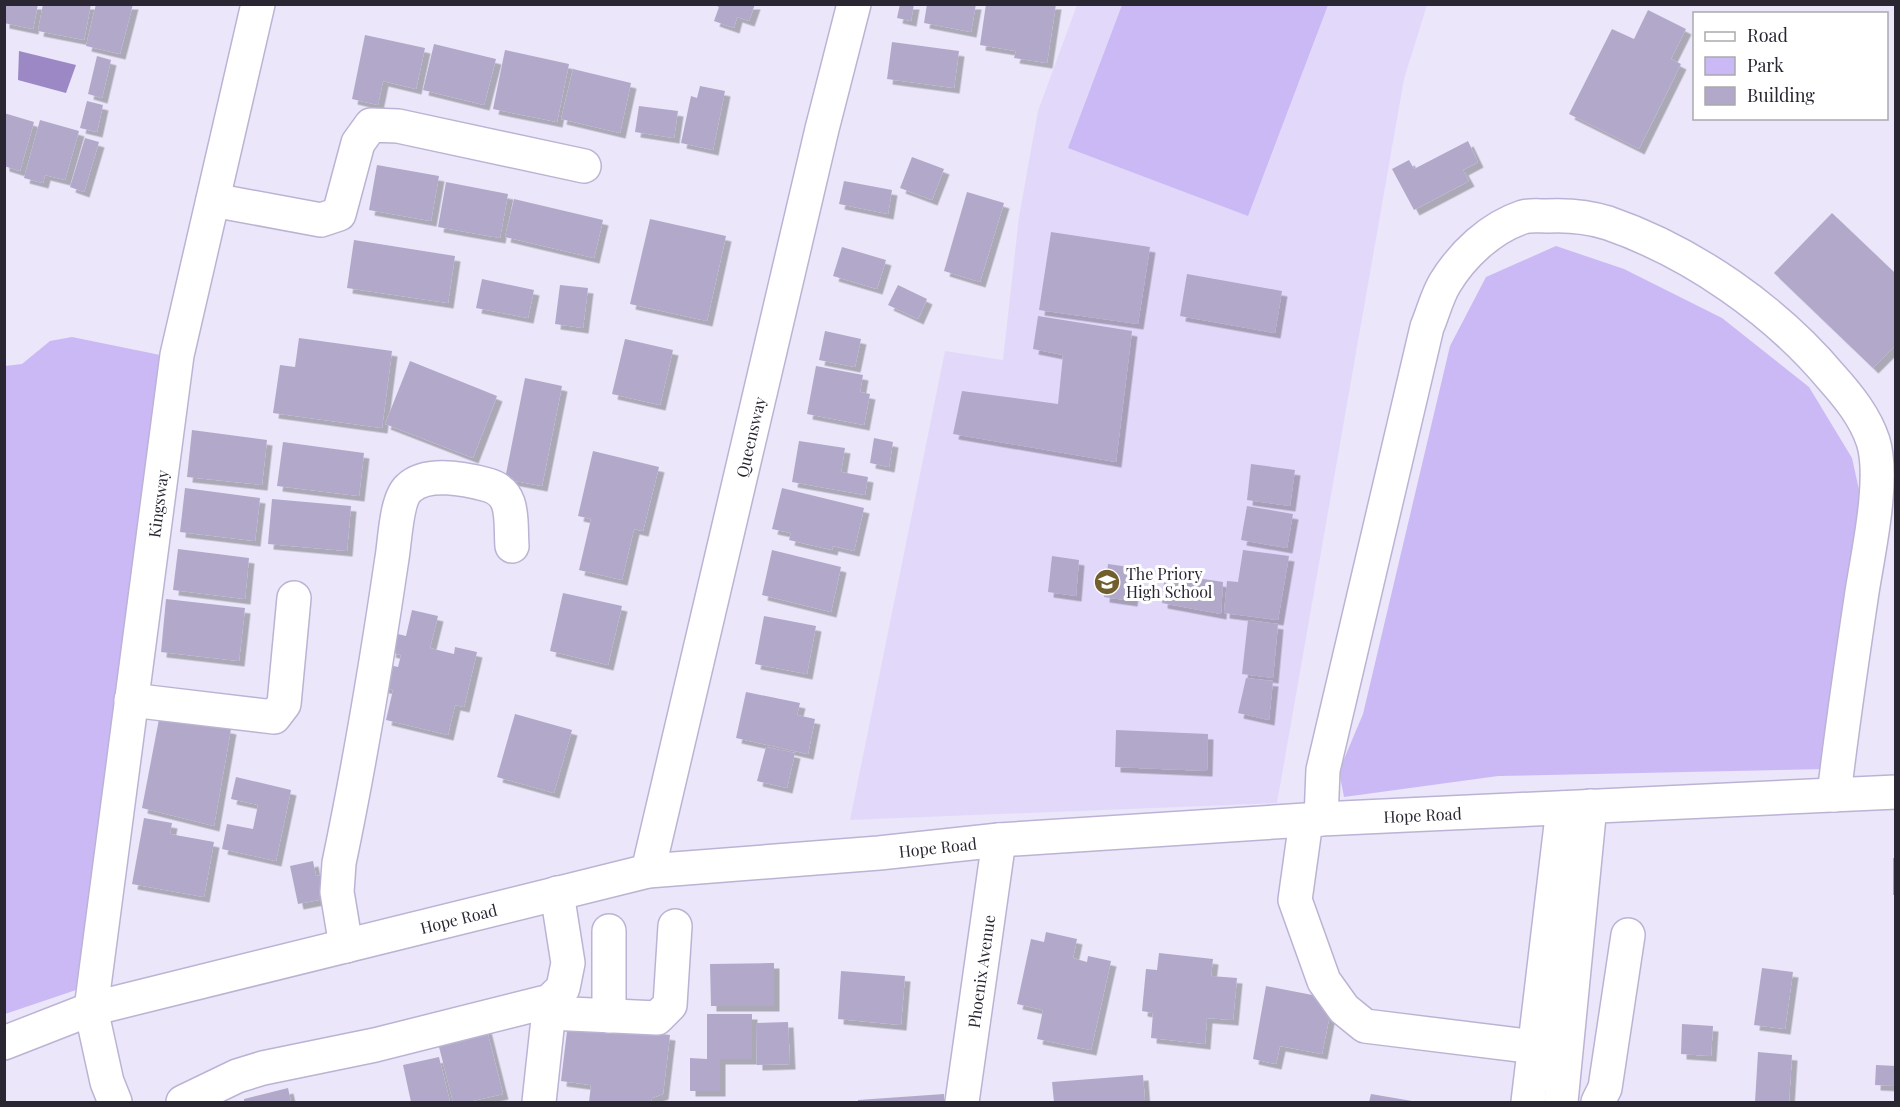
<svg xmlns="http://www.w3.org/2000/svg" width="1900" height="1107" viewBox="0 0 1900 1107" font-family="'Playfair Display',serif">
<defs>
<filter id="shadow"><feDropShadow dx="5.5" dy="5.5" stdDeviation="0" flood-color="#0004"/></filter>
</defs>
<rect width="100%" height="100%" fill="#ebe6fa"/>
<path fill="#e2d9fa" d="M1077,5H1427L1404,79L1277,803L850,820L945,351L1003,360L1019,217L1038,111Z"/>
<path fill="#cab9f4" d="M1122,5H1328L1248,216L1068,148Z
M1556,246L1624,269L1722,318L1809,387L1852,458L1863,508L1827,769L1498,776L1344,797L1339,771L1363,714L1450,346L1486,277Z
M72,337L165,356L155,406L76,990L5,1014V366L22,364L50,341Z"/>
<path fill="#9b88c5" d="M19,51L76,65L66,93L18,80Z"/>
<path fill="#b2a9ca" filter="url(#shadow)" d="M4,4H38L33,29L4,23Z
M43,4H91L84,40L38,31Z
M96,4H133L120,54L86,46Z
M712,4H755L749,21L737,17L734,28L714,21L719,7Z
M900,4H914L911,21L897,18Z
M927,4H976L971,32L924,23Z
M986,4H1056L1047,63L1014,58L1016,51L980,45Z
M1648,10L1686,29L1671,59L1681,64L1639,149L1569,114L1612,29L1634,39Z
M365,35L425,48L416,89L383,81L378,105L352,99Z
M892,42L959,51L954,88L887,79Z
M434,44L496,59L484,105L423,90Z
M505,50L569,64L557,122L493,109Z
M97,56L111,60L102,98L88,94Z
M573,69L631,83L620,133L561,119Z
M700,86L725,91L713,150L681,143L691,96L697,98Z
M87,101L103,105L97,132L80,128Z
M639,106L678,111L674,138L635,132Z
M4,113L34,122L20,171L4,166Z
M40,120L79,131L65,180L45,175L43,183L24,178Z
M85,138L99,142L84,192L70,187Z
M1468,141L1478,162L1463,170L1469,181L1414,210L1392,169L1409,160L1414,169Z
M912,157L944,169L932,200L900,188Z
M377,165L439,176L431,221L369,210Z
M844,181L892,190L888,214L839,204Z
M446,182L508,194L500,238L438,227Z
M967,192L1004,203L980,282L944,271Z
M514,199L603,220L594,258L505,237Z
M1832,213L1896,274V345L1873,368L1774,273Z
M650,219L726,236L707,321L630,304Z
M1051,232L1150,247L1138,324L1039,310Z
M354,240L455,256L448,303L347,288Z
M842,247L886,260L877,289L833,276Z
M1187,274L1282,291L1275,333L1180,316Z
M482,279L534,290L528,318L476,308Z
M560,285L588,288L583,328L555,324Z
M898,285L927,299L918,319L888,305Z
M1038,316L1132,331L1116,462L953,434L962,391L1058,404L1063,355L1033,349Z
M825,331L861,339L855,367L819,360Z
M299,338L392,351L382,428L273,413L280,365L295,367Z
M625,339L673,350L660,405L612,394Z
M410,361L497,396L473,458L385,424Z
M816,366L863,375L860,392L870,394L864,425L807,414Z
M525,378L562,386L542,486L505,479Z
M192,430L267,440L262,485L187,477Z
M874,438L893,442L889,467L870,463Z
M799,441L845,448L841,472L868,477L865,495L792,482Z
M283,442L364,453L359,496L277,486Z
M593,451L659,467L643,531L634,529L622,580L579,570L591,519L578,516Z
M1251,464L1295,470L1290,506L1247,500Z
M185,488L260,498L255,541L180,532Z
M782,488L864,508L854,551L833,546L832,550L789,540L791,533L772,529Z
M272,499L351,506L347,551L268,544Z
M1247,506L1293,514L1287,548L1241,540Z
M178,549L249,558L245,599L173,590Z
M772,550L841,567L831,612L762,595Z
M1243,550L1289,556L1278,620L1224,613L1227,581L1238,582Z
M1052,556L1079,560L1076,596L1048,592Z
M1108,564L1136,568L1132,601L1104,597Z
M1165,573L1223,582L1221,614L1162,603Z
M563,593L622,606L608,665L550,651Z
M166,599L245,608L239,661L161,652Z
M412,610L438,616L430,648L454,654L455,647L477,652L464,707L455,705L448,735L386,720L393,690L376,686L381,663L398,667L401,655L390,652L394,633L406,636Z
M764,616L816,626L807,674L755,664Z
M1248,620L1278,624L1273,678L1242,674Z
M1246,678L1273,681L1269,720L1238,713Z
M746,692L800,703L797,715L815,719L808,754L736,738Z
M160,714L231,729L214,826L142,808Z
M515,714L572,730L554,793L497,777Z
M1116,730L1208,734L1207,771L1115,767Z
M766,747L795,753L787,788L757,781Z
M236,777L291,790L276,861L222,849L227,824L253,829L258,805L231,799Z
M144,818L172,823L170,834L214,842L204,897L132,884Z
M1893,858H1896V895H1893Z
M313,861L316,876L329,874L334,897L298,904L290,866Z
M1046,932L1077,939L1073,958L1087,962L1088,956L1111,961L1091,1050L1037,1039L1043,1010L1017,1004L1031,939L1044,942Z
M1159,953L1213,959L1211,976L1237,978L1233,1020L1207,1018L1205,1044L1151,1038L1153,1013L1142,1011L1146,969L1157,970Z
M774,963V1006H711L710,964Z
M1762,968L1793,972L1785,1029L1754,1025Z
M841,971L905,976L901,1025L838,1019Z
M1266,986L1333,999L1322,1054L1280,1046L1276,1064L1253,1059Z
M707,1014H752V1059H720V1091H690V1058L707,1059Z
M788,1022L790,1064L757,1065L756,1023Z
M485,1023L503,1094L468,1102H453L436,1035Z
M568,1023L670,1035L663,1094L652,1098L651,1102H589L591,1085L561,1081Z
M1682,1024L1713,1026L1711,1056L1681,1054Z
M1758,1052L1792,1055L1789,1102H1755Z
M439,1057L450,1102H411L403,1065Z
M1876,1065L1896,1066V1086L1875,1085Z
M1143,1075L1145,1102H1054L1052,1082Z
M288,1088L291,1102H244V1099Z
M944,1094V1102H858V1100Z
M1371,1094L1412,1101V1102H1369Z"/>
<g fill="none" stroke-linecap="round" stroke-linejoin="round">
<g stroke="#bcb3d4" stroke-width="36">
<g id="minor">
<path d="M213,200L321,220L339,214L358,143L371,125L398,126L584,166"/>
<path d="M131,700L274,717L284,704L294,598"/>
<path d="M1321,819L1323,770L1427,327C1433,313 1437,296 1445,283C1462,255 1490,228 1523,217C1530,215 1539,216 1547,216C1566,215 1589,217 1608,223C1692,252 1775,310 1832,378C1849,397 1865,417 1873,441C1885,478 1868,553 1862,592C1852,659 1842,727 1834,795"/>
<path d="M1306,821L1295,900L1324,981L1344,1009L1365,1026L1535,1047"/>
<path id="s1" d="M648,871L822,129L854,4"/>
<path d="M609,931V1016"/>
<path d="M346,946L337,892L339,863C360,762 377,660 392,558C395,541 396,499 409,488C427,471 466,479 488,485C516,493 510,521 512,546"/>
<path d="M549,1013L657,1018L670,1005L675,926"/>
<path id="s2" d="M115,1102L107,1082L91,1009L177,355L258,4"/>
<path d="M183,1102L237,1076L263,1068L375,1045L550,1001L563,988L568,963L557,893"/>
<path d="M539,1102L550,1001"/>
<path id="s3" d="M962,1102L999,840"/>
<path d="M1528,1102L1563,808"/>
<path d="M1561,1102L1590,806"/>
<path d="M1598,1102L1605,1088L1628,935"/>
</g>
</g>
<g stroke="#bcb3d4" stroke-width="36">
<g id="major">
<path id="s4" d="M4,1043L91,1009L648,871L879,853L999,840L1321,819L1896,792"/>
</g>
</g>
<use href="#minor" stroke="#fff" stroke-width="33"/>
<use href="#major" stroke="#fff" stroke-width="33"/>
</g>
<defs>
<g id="school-disc" transform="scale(1.35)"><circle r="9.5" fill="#725e2d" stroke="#fff"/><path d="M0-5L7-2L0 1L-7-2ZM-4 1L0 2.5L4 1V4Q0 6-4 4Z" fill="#fff"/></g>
</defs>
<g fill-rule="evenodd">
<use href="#school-disc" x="1107" y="582"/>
</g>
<g text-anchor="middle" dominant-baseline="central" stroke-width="6" stroke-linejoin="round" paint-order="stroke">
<g font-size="16" fill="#2a2733" stroke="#fff">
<text stroke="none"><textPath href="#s1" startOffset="446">Queensway</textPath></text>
<text stroke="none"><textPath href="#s2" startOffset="606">Kingsway</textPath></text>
<text stroke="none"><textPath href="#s4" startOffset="1444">Hope Road</textPath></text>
<text stroke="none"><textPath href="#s4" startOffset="958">Hope Road</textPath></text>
<text stroke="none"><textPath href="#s4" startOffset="472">Hope Road</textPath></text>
<text stroke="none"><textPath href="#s3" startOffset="132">Phoenix Avenue</textPath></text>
</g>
<g font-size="16" fill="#2a2733" stroke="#fff" text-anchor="start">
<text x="1126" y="573">The Priory<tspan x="1126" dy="18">High School</tspan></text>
</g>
</g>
<rect width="1900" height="1107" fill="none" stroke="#2a2733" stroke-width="12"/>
<rect x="1693" y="12" width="195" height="108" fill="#ffffff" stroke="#aaa9ad" stroke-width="1.5"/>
<rect x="1705" y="32" width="30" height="9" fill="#ffffff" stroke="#aaa9ad" stroke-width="1.5"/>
<text x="1747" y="42" font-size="18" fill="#2a2733">Road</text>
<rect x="1705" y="57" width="30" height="18" fill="#cab9f4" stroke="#aaa9ad" stroke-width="1.5"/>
<text x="1747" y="72" font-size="18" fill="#2a2733">Park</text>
<rect x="1705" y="87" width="30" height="18" fill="#b2a9ca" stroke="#aaa9ad" stroke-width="1.5"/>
<text x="1747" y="102" font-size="18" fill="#2a2733">Building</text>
</svg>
